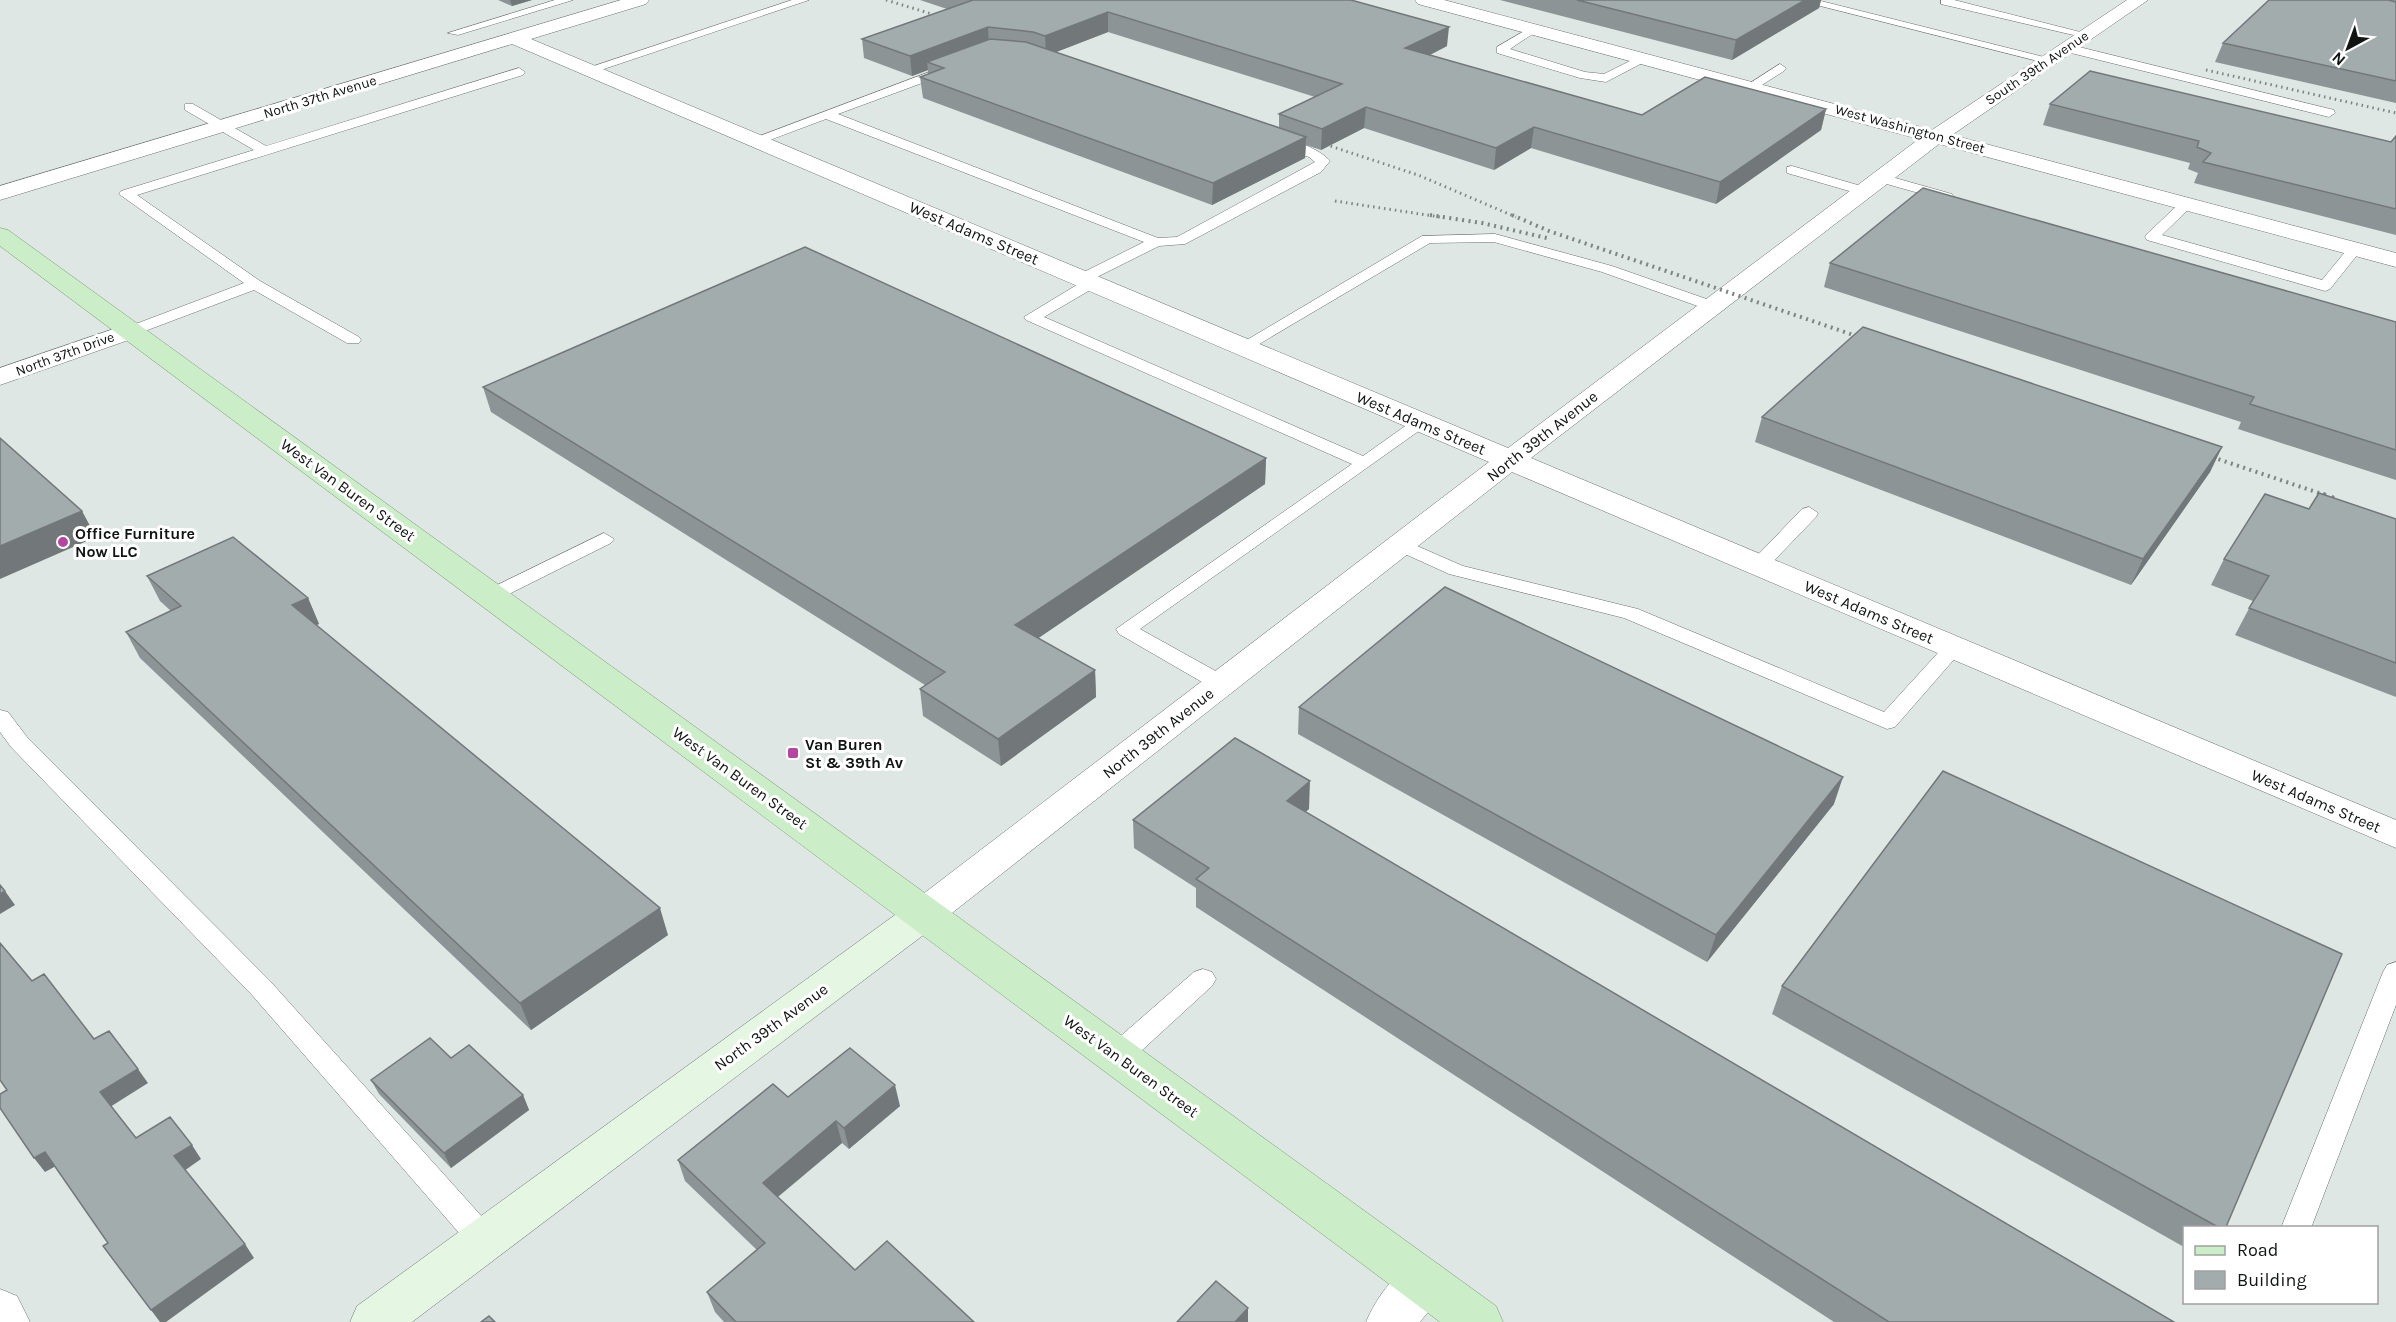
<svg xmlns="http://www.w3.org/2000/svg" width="2396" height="1322" viewBox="0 0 2396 1322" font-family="Karla,sans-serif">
<rect width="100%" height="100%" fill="#dee7e4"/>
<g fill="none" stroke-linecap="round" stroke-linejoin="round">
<g stroke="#6b7370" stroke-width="1">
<path id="lane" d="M555,0H573L458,35L448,33Z
M792,0H809L592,73L582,70Z
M1797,0H1817L2056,60L2050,64Z
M1941,0H1954L2092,35L2086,38L1941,4Z
M1533,26L1539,29L1537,31L1510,49L1585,72L1604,74L1640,56L1650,59L1606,82L1580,78L1497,53V47Z
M2067,44L2334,110L2335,113L2329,117L2063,51L2061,48Z
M1780,64L1786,68L1784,71L1754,90H1746L1744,87Z
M948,65L954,69L952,72L838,114L1158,238L1177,237L1315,162L1309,157L1275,146V140C1290,137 1320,149 1330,161L1321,172L1185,244L1159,246L1093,279L1100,283L1097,286L1044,317L1363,456L1415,419H1427L1430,423L1140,629L1230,679L1233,684L1230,689H1214L1119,634L1116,629L1352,464L1026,320L1024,317L1080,283L1073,279L1076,276L1144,242L826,119L759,144H749L747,141Z
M519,68L525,72L523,75L137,195L260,281L359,337L361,340L359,343H347L254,290L137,334H125L123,331L125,328L244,283L119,194L121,191L254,150L185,110V104H193L266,146Z
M1792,166L1868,188L1870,191L1863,195L1787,173V167Z
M1881,174L1952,194L1954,197L1947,201L1876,181L1874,178Z
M2187,200L2194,204L2162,235L2322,280L2350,246L2355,245L2362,249L2330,289L2325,291L2147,240L2145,237L2147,234L2182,201Z
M1495,234L1612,266L1718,303L1720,306L1718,309H1706L1602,272L1494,242L1430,243L1249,350H1237L1235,347L1422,236Z
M1809,507L1818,513L1816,517L1766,569H1752L1749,565L1752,561L1802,509Z
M604,533L614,539L611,543L499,599H485L482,595L485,591Z
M1401,539L1463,566L1638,609L1884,712L1947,643H1961L1964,648L1895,727L1887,729L1624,618L1449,574L1394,549L1391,545Z
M0,710L8,712L27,737L270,981L493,1229L498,1239L493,1249L483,1252L473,1249L252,995L11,747L0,732Z
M2396,962V1005L2311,1228H2281L2383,972L2387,965Z
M1203,969L1212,972L1216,979L1212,986L1127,1064L1117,1067L1107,1064L1104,1056L1107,1048L1194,972Z"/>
</g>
<g stroke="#6b7370" stroke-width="1">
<path id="street" d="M621,0H649L646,4L531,39L1508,448L1919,139L1418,4L1415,0H1444L1932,130L2127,0H2148L1952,135L2396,253V267L1939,144L1531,458L2396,820V848L1512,472L938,924L924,929L910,924L905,914L910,904L1489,462L512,44L0,200V186Z
M131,323L140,326L144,331L140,336L0,385V368Z
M1423,1259L1440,1265L1447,1281L1440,1297L1420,1322H1366C1377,1296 1397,1269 1423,1259Z
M0,1289L17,1296L30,1322H0Z"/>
</g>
<g stroke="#6b7370" stroke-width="1">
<path id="secondary" d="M924,899L938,904L943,914L938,924L412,1322H350L357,1306L910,904Z"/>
</g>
<g stroke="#739970" stroke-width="1">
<path id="primary" d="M0,228L8,230L1496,1306L1503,1322H1440L0,246Z"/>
</g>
<use href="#lane" fill="#fff" fill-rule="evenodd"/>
<use href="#street" fill="#fff" fill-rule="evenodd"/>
<use href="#secondary" fill="#e5f6e3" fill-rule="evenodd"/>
<use href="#primary" fill="#cbedc7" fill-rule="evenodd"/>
<path stroke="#7e8482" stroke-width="3" stroke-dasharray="1.5 4" stroke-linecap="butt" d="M886,0L948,19
M2206,70L2396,113
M1315,141L1418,175L1516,217
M1335,201L1440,217"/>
<path stroke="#7e8482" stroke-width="4" stroke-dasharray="2 4.5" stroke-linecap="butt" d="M1430,215L1482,223L1551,239
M1512,215L1549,231L1871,341
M2200,453L2328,496"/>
<path stroke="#7e8482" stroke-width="4.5" stroke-dasharray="3 6" stroke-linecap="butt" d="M2323,494L2334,498"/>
</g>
<path fill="#8c9495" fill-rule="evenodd" d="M498,0H532L512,6Z
M920,0H1351L1447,46L1430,55L1642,115L1826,109L1821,130L1716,204L1531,148L1494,170L1364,128L1321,150L1306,145L1305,158L1212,205L923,98L920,77L928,74V70L912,76L864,58L862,39L947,9ZM1108,32L1315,97L1279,114V127L1056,52Z
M1500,0H1821L1819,8L1732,60Z
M2269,0H2396V103L2215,62L2223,43Z
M2050,104L2391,142L2396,136V235L2194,183L2198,173L2188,169L2190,163L2043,125Z
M1830,263L2396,322V480L2238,429L2241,422L1824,287Z
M483,387L1266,458L1265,484L1038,638L1095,670L1096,697L1001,766L923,716L920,689L925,685L491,412Z
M1762,417L2222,447L2210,472L2131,585L1755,442Z
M2309,509L2396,519V697L2235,635L2253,601L2211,585L2224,559Z
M147,576L308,598L319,624L316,625L668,935L531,1030L140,658L126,632L171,611L160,601Z
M1299,707L1834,804L1707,962L1298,734Z
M1309,809L1305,812L2174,1322H1834L1196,907V888L1134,848L1133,820Z
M1782,986L2226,1227H2184V1247L1772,1014Z
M451,1058L523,1095L529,1110L451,1168L379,1094L371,1080Z
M788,1097L900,1106L849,1149L842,1143L778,1197L855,1270L974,1322H724L715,1312L707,1292L757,1250L685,1181L678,1160Z"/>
<path fill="#727879" d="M510,0H532L512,6Z
M1805,0H1821L1819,8L1732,60L1736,40Z
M1108,12V32L1046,56L1045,36Z
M988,27L989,47L927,62L928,70L912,76L910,56Z
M1449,27L1447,46L1404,68L1405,48Z
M1366,107L1364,128L1321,150L1322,129Z
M1826,109L1821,130L1716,204L1720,182Z
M1534,127L1531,148L1494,170L1496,148Z
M1306,137L1305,158L1212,205L1213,183Z
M2222,447L2210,472L2131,585L2143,559Z
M1266,458L1265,484L1018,652L1015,625Z
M82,511L96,537L0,579V546Z
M308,598L319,624L304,631L292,605Z
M1095,670L1096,697L1001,766L998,739Z
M1843,777L1834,804L1707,962L1716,935Z
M1310,781L1309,809L1286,829L1287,801Z
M5,891L15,905L0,914V894Z
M660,908L668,935L531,1030L520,1003Z
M138,1069L148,1083L110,1107L100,1092Z
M895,1085L900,1106L849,1149L844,1128Z
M523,1095L529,1110L451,1168L444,1153Z
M836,1121L842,1143L769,1204L763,1183Z
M192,1145L201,1159L184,1171L174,1156Z
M45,1152L56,1166L45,1172L34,1158Z
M245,1244L254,1258L166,1322H160L151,1310Z
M1248,1308V1322H1235Z"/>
<path fill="#a3acad" stroke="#727879" stroke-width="1.5" d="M973,0H1351L1449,27L1405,48L1642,115L1705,77L1826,109L1720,182L1534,127L1496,148L1366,107L1322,129L1279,114L1342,84L1108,12L1045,36L1033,32L988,27L910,56L862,39Z
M1577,0H1805L1736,40Z
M2269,0H2388L2396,2V81L2223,43Z
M990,39L1026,42L1306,137L1213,183L920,77L944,68L927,62Z
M2090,71L2391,142L2396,136V209L2203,162L2211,153L2197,147L2199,141L2050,104Z
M1923,188L2396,322V450L2250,404L2254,397L1830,263Z
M805,247L1266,458L1015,625L1095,670L998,739L920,689L945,672L483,387Z
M1863,327L2222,447L2143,559L1762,417Z
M0,438L82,511L0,546Z
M2319,493L2396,519V663L2249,608L2269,576L2224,559L2265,494L2309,509Z
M233,537L308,598L292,605L660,908L520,1003L126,632L181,606L147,576Z
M1445,587L1843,777L1716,935L1299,707Z
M1235,738L1310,781L1287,801L2174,1322H1889L1196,879L1209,868L1133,820Z
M1943,771L2342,954L2226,1227H2218L1782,986Z
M0,885L5,891L0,894Z
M0,943L32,981L44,974L94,1039L109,1031L138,1069L100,1092L136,1138L170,1117L192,1145L174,1156L245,1244L151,1310L103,1246L108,1243L45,1152L34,1158L0,1108V1094L7,1090L0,1080Z
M430,1038L451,1058L469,1045L523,1095L444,1153L371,1080Z
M850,1048L895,1085L844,1128L836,1121L763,1183L855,1270L887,1241L974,1322H736L707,1292L765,1243L678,1160L773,1084L788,1097Z
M1216,1281L1248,1308L1235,1322H1177Z
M489,1316L495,1322H481Z"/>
<g fill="#b645a1" stroke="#fff" stroke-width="2">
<circle cx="63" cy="542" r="6"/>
<rect x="787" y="747" width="12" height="12" rx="3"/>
</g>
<g text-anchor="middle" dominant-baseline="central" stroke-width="6" stroke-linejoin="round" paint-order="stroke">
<g font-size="14" fill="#111413" stroke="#fff">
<text transform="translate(2037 68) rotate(-34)">South 39th Avenue</text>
<text transform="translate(320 97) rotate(-17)">North 37th Avenue</text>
<text transform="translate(1910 129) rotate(15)">West Washington Street</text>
<text transform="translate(65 354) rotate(-20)">North 37th Drive</text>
</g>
<g font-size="16" fill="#111413" stroke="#fff">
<text transform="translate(974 233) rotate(23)">West Adams Street</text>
<text transform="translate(1421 423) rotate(23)">West Adams Street</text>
<text transform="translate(1542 436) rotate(-38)">North 39th Avenue</text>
<text transform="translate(348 490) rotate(36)">West Van Buren Street</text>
<text transform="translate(1869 612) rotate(23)">West Adams Street</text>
<text transform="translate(1158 733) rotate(-38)">North 39th Avenue</text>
<text transform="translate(740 778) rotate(36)">West Van Buren Street</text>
<text transform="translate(2316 801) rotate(23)">West Adams Street</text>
<text transform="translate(771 1027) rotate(-36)">North 39th Avenue</text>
<text transform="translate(1131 1066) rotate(36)">West Van Buren Street</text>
</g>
<g font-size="16" font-weight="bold" fill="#111413" stroke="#fff" text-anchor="start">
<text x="75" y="533">Office Furniture<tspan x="75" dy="18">Now LLC</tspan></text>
<text x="805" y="744">Van Buren<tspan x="805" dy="18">St &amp; 39th Av</tspan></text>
</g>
</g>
<rect x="2183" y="1226" width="195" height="78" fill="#ffffff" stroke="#a0a1a1" stroke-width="1.5"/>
<rect x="2195" y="1246" width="30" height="9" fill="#cbedc7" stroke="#a0a1a1" stroke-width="1.5"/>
<text x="2237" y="1256" font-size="18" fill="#111413">Road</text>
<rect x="2195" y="1271" width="30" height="18" fill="#a3acad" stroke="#a0a1a1" stroke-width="1.5"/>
<text x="2237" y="1286" font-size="18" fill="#111413">Building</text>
<g transform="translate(2348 48) rotate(221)" stroke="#ffffff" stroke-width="4.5" paint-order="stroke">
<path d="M0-4.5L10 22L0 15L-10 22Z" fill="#111413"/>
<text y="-9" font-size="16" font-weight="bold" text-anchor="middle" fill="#111413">N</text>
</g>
</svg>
